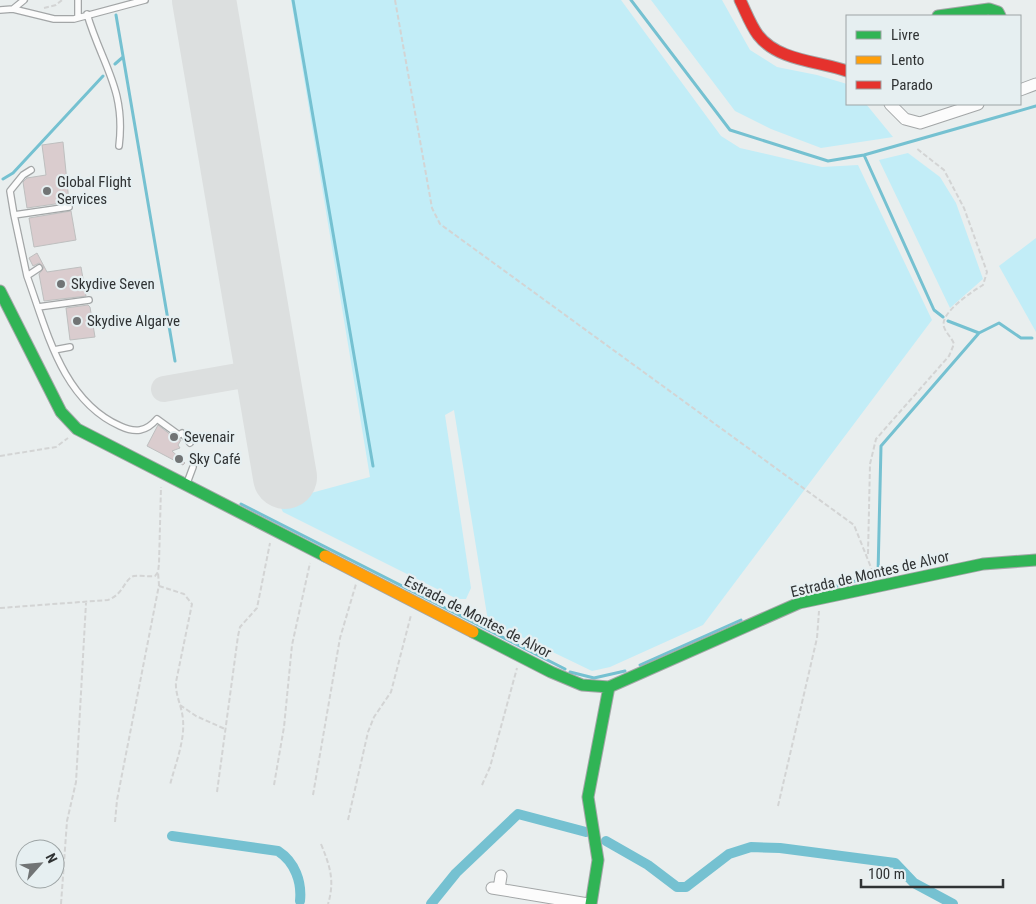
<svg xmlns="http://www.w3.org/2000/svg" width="1036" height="904" viewBox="0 0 1036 904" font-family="'Roboto Condensed',sans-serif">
<rect width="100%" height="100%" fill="#e9eeee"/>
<path fill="#c2edf7" d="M291,0H621L721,136L740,148L822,167L858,165L932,320L703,625L610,667L592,671L488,621L454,410L445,415L471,588L466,599H457L283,512L278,502L370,477Z
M651,0H722L750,50L777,67L817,75L847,84V104H866L893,137L821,148L771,129L735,111Z
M908,153L940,177L956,203L983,279L950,308L879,160Z
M1036,238V332L999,266Z"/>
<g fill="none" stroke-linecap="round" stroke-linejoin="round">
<path stroke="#75c1d1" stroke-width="3" d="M293,0L373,466
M631,0L730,130L828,161L864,155L1036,106
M116,15L175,361
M115,64L123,57
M864,155L934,310L943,317
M3,179L13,173L103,76
M948,321L979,333
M241,504L565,669
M878,574L881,446L979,333L999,323L1021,338H1032
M822,590L867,578
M640,665L741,620
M570,672L594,678L625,671"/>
<path stroke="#75c1d1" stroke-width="10" d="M172,836L278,851C295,862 302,882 300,901
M606,841L648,865L677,887H686L729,854L751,847L780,848L895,863L914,883L953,904
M431,904L456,873L518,814L586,832"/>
<path stroke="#dcdfdf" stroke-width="26" d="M164,389L255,373L262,369L265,360"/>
<path stroke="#dcdfdf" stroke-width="64" d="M204,0L285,477"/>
</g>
<path fill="#daccce" stroke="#bebfbf" d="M63,142L69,202L27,208L23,182L27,178L46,175L42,145Z
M71,211L76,240L34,247L29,218Z
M37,253L47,272L81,267L86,296L44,301L39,274L44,267L39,263L33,266L29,258Z
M88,305L90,307L95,337L70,340L66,308Z
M158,425L176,439L181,440L178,445L180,448L172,451L185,463L183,465L147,446Z"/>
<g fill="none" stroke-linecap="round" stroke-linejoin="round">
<g stroke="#a3a6a7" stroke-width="8">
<path id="lane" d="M78,0V17
M13,9L54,19H74L145,0
M0,10L13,9L24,0
M87,14C102,65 126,89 119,146
M31,170L23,175L10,191L14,215L69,207
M14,215L27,276
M39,268L27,276C47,331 62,400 120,426C135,433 146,432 157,419L179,435L182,433L190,443
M38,307L89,300
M54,350L70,347
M187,483L193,467"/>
</g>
<g stroke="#a3a6a7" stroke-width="13">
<path id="street" d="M1020,90L1036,84
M890,104L905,119L920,123L978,104
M492,888L588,904
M499,889L501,876"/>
</g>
<g stroke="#a3a6a7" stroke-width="13">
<path id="fast" d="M938,16L989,9L998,12L1000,16
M0,291L61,412L77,429L325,556
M473,632L551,672L582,685L609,687L799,603L983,564L1036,560
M591,904L598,860L588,797L609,687"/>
</g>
<g stroke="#a3a6a7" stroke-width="13">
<path id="slow" d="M325,556L473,632"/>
</g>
<g stroke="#a3a6a7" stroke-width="13">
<path id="jam" d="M740,0C746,12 750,24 758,35C778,61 818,61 847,71"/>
</g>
<path stroke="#d3d4d4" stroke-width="2" stroke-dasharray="5 2.5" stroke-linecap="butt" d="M395,0L432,208L440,224L854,525L874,575
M44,8L56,5L62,0
M0,456L56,447L68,438
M868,554L870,464L876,439L949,356L954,344C952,338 946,333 944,327C939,313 973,291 983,285L987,272L964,208L944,170L916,148
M159,586L184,594L192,604L176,682C175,695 182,706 183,720C185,741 175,765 170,785
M0,608L108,600C124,594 124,579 134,576C141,575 148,577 155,576L158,572L159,564L161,487
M180,705L196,716L225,729
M274,785L284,727L292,645L310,563
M482,785L490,767L517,668
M217,792L238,636L240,627L257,608L270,543
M313,795L340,638L356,584
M778,806L817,638L819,611
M348,820L368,732L374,717L391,692L411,615
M115,822L117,800L159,585L158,572
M321,844C330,866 335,881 328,904
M61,904L67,821L76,782L86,603"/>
<use href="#lane" stroke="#fcfcfc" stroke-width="5.5"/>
<use href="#street" stroke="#fcfcfc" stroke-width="11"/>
<use href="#fast" stroke="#30b455" stroke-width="11"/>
<use href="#slow" stroke="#ff9f0a" stroke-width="11"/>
<use href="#jam" stroke="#e5322d" stroke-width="11"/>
</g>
<g fill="#717475" stroke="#e6eff1" stroke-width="2">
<circle cx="47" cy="191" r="5"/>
<circle cx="61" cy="284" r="5"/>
<circle cx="77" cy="321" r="5"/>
<circle cx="174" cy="437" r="5"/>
<circle cx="179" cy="459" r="5"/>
</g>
<g text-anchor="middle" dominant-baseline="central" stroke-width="4.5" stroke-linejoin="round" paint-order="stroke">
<g font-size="15" fill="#303334" stroke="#e6eff1" text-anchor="start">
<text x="57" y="182">Global Flight<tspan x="57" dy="17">Services</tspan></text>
<text x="71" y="284">Skydive Seven</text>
<text x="87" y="321">Skydive Algarve</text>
<text x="184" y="437">Sevenair</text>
<text x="189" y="459">Sky Café</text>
</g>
<g font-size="15" fill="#303334" stroke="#e6eff1">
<text transform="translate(870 574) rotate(-13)">Estrada de Montes de Alvor</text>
<text transform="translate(478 617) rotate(27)">Estrada de Montes de Alvor</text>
</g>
</g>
<rect x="846" y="15" width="175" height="90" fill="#e6eff1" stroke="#9da4a5"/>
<rect x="856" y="31" width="25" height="8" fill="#30b455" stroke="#9da4a5"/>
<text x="891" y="40" font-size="15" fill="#303334">Livre</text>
<rect x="856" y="56" width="25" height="8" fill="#ff9f0a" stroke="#9da4a5"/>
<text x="891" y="65" font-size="15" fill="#303334">Lento</text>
<rect x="856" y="81" width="25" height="8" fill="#e5322d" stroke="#9da4a5"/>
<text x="891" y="90" font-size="15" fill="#303334">Parado</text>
<g transform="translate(40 864) rotate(63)"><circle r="24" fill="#e6eff1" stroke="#9da4a5"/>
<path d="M0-4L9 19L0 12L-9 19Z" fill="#717475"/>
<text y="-8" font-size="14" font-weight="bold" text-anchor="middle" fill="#303334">N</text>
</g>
<path d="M861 879v8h142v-8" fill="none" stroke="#303334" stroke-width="2.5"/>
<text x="868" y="879" font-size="15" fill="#303334" stroke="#e6eff1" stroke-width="4" paint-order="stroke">100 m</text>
</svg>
